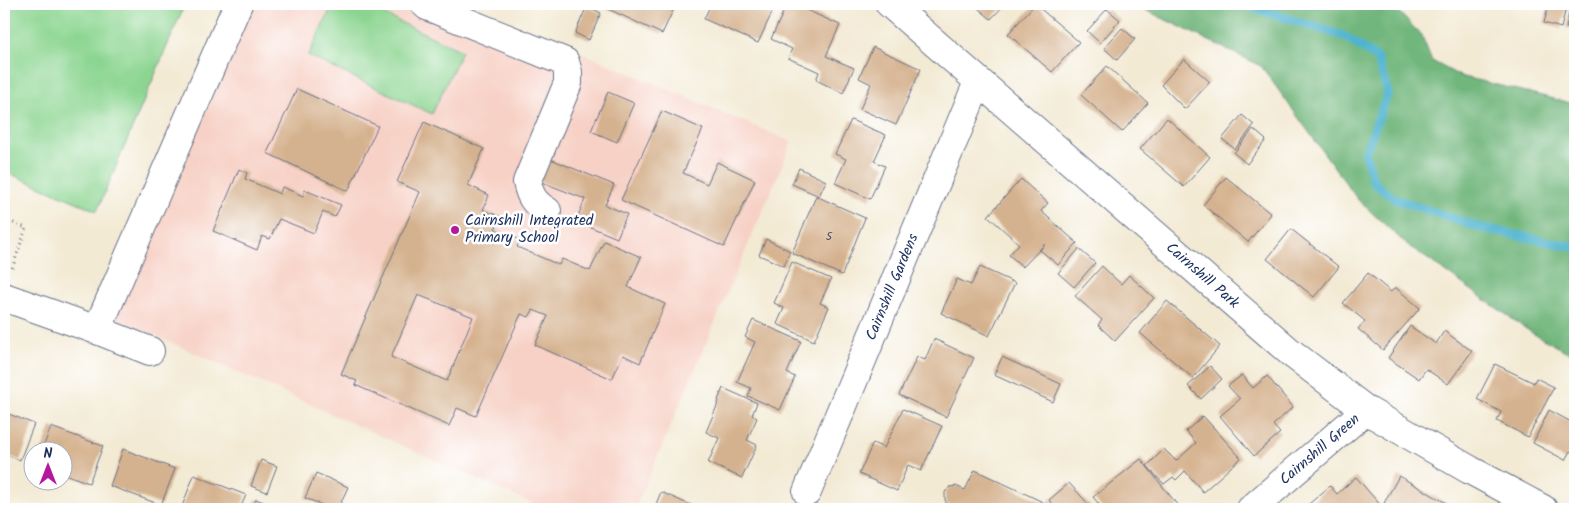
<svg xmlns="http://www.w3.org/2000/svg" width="1579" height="513" viewBox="0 0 1579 513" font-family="Kalam,sans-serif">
<rect width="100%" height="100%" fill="#fff"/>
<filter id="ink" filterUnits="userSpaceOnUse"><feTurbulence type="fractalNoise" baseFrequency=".02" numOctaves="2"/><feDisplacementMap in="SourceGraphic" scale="10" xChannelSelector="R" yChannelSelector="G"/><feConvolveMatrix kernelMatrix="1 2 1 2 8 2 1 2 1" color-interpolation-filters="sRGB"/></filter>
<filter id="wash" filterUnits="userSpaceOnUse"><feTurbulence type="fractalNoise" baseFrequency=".0096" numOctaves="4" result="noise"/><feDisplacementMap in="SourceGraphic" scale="20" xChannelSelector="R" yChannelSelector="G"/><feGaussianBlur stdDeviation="1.12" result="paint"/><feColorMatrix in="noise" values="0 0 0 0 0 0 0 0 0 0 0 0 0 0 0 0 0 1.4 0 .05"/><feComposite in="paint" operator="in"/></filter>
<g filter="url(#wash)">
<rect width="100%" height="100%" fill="#f3ead4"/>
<path fill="#f7d1c6" d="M253,4H466L792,142L635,509H544L116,318Z"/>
<path fill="#8cd591" stroke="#548278" d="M4,4H185L97,211L4,171Z
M333,4H362L462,51L432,114L308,56Z"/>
<path fill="#71b67b" stroke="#46726c" d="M1133,4H1391L1422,36L1432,61L1460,76L1575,104V356L1532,333L1405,243L1358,200L1261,66Z"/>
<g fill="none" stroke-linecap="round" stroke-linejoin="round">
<path stroke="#50b4ce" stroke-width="9" d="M1241,4L1344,36L1377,58L1388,93L1365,153L1374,183L1395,199L1481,228L1575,247"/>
</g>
<g id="blocks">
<path fill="#d5b28f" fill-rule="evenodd" d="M606,4H676L662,34L604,7Z
M711,4H776L758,43L704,19Z
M787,4H793L840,25L826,56L854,68L843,93L816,80L819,72L788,58L792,49L771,39Z
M973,4H1005L991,19Z
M1035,4L1079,42L1052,72L1008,34Z
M1549,4H1567L1561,28L1544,23Z
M1571,4H1575V29L1566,28Z
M587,6L601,13L589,40L575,33Z
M1107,9L1120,20L1100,43L1087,31Z
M1122,28L1135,39L1117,60L1104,48Z
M873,47L921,69L896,125L860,109L871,84L859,78Z
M1184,59L1210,82L1185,109L1161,85Z
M1107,66L1148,103L1122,132L1081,95Z
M297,89L378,126L348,191L267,153Z
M608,92L634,103L617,142L591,131Z
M662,111L703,129L683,173L707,184L717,162L755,180L724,247L621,200Z
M1242,115L1254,125L1235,149L1222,139Z
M1167,118L1210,157L1184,187L1140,149Z
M851,120L886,135L874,161L885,166L870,199L835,183L846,159L835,154Z
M424,122L484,149L468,185L489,195L483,210L501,217L495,229L520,240L517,247L559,265L562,259L590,271L604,241L641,257L628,287L665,304L640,363L623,355L612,379L535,345L548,316L533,310L529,317L521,314L476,416L457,408L449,426L355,385L357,381L341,374L420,192L397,182ZM418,295L473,317L447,381L391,357Z
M1253,129L1266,140L1247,164L1234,153Z
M548,158L614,185L605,205L627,214L617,238L576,221L585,199L539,181Z
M799,168L826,181L819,196L792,184Z
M239,169L247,173L245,179L280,194L282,187L303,196L305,190L341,205L335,217L323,212L314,233L279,219L270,239L262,236L257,250L213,231Z
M1226,177L1271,214L1248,242L1203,205Z
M1021,179L1048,203L1041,211L1077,243L1058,265L1040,250L1045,244L1023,267L1009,255L1019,244L988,216Z
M816,196L865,218L842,275L792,253Z
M1291,229L1339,267L1314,297L1267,259Z
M766,239L790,251L784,266L759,255Z
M1079,249L1095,263L1074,287L1058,273Z
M792,262L831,279L820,303L829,307L814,341L777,324L784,308L774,303Z
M1102,266L1121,284L1129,275L1154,298L1115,341L1098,325L1102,320L1075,296Z
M980,267L1015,283L989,336L941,313L957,279L971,285Z
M1368,273L1391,292L1395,287L1420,308L1383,350L1358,329L1365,321L1343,303Z
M1167,301L1220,346L1193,378L1140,333Z
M753,320L801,341L787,373L795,377L780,410L748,396L751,388L737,382L755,342L745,337Z
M1410,326L1436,344L1444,331L1472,351L1448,384L1426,369L1419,379L1388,358Z
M934,339L974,358L946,417L899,395L917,357L925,360Z
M1002,357L1061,384L1053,402L994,375Z
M1495,364L1534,383L1536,378L1554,387L1528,437L1497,421L1501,412L1477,399Z
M1210,366L1222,379L1201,399L1188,386Z
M1242,375L1253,388L1267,376L1293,407L1273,425L1280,433L1254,456L1220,416L1240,399L1228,386Z
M723,388L757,403L752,415L757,418L747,440L757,445L742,478L708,463L719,438L706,432L719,401L718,400Z
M903,409L942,426L921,471L908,465L897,491L859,474L873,443L884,448Z
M1549,410L1575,424V454L1570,451L1565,460L1533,443Z
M4,412L34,424L20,460L4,454Z
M1203,416L1241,458L1203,492L1185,471L1176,480L1173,477L1164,484L1147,466L1164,449L1176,461L1196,443L1186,431Z
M51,427L103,446L89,483L62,473V450H42Z
M123,449L175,469L161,505L110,486Z
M1141,459L1179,507L1175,509H1103L1093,497Z
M261,460L277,466L267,492L251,486Z
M975,470L1047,504L1045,509H958L947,504L945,500V492L950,487L956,486L965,490Z
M316,473L348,487L338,509H332L305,498Z
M194,475L246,495L240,509H181Z
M1399,476L1448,504L1446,509H1394L1384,503Z
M1356,477L1382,507L1379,509H1303L1330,486L1337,494Z
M1069,483L1093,509H1057L1049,500Z
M661,492L697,508L696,509H654Z
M256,499L281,509H252Z"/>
</g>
</g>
<g filter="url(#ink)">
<use href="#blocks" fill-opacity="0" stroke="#677087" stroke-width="1"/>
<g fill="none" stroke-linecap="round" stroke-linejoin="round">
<g stroke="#677087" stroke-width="30">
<g id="minor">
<path d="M425,4L427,6L565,62L568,72V83L527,182C530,196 534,203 547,211"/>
<path id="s1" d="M890,4L1290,352L1366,410L1470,470L1543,509"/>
<path d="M4,297L97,330L150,351"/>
<path d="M97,330L238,4"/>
<path id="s2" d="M807,492L978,82"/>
<path id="s3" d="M1251,509L1366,410"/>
</g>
</g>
<path stroke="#677087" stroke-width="3" stroke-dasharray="1 4" stroke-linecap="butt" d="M4,219L26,228L12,269"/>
<use href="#minor" stroke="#fff" stroke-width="28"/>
</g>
</g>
<circle fill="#b5179e" stroke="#fff" stroke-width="2" cx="455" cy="230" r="5"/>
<g text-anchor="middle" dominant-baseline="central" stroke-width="5" stroke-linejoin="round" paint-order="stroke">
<g font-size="12" fill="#4a506a">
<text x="829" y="236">5</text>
</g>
<g font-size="15" fill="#1b2f5e" stroke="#fff" text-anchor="start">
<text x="465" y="221">Cairnshill Integrated<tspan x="465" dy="17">Primary School</tspan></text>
</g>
<g font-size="15" fill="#1b2f5e" stroke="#fff">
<text stroke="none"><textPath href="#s1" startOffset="414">Cairnshill Park</textPath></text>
<text stroke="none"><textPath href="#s2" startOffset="222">Cairnshill Gardens</textPath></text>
<text stroke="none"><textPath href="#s3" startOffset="91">Cairnshill Green</textPath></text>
</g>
</g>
<rect width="1579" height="513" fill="none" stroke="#fff" stroke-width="20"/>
<g transform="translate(48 466)"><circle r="24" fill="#ffffff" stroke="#a4acbf"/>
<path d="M0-4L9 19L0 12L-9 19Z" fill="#b5179e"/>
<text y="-8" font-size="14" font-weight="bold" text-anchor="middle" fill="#1b2f5e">N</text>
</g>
</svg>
